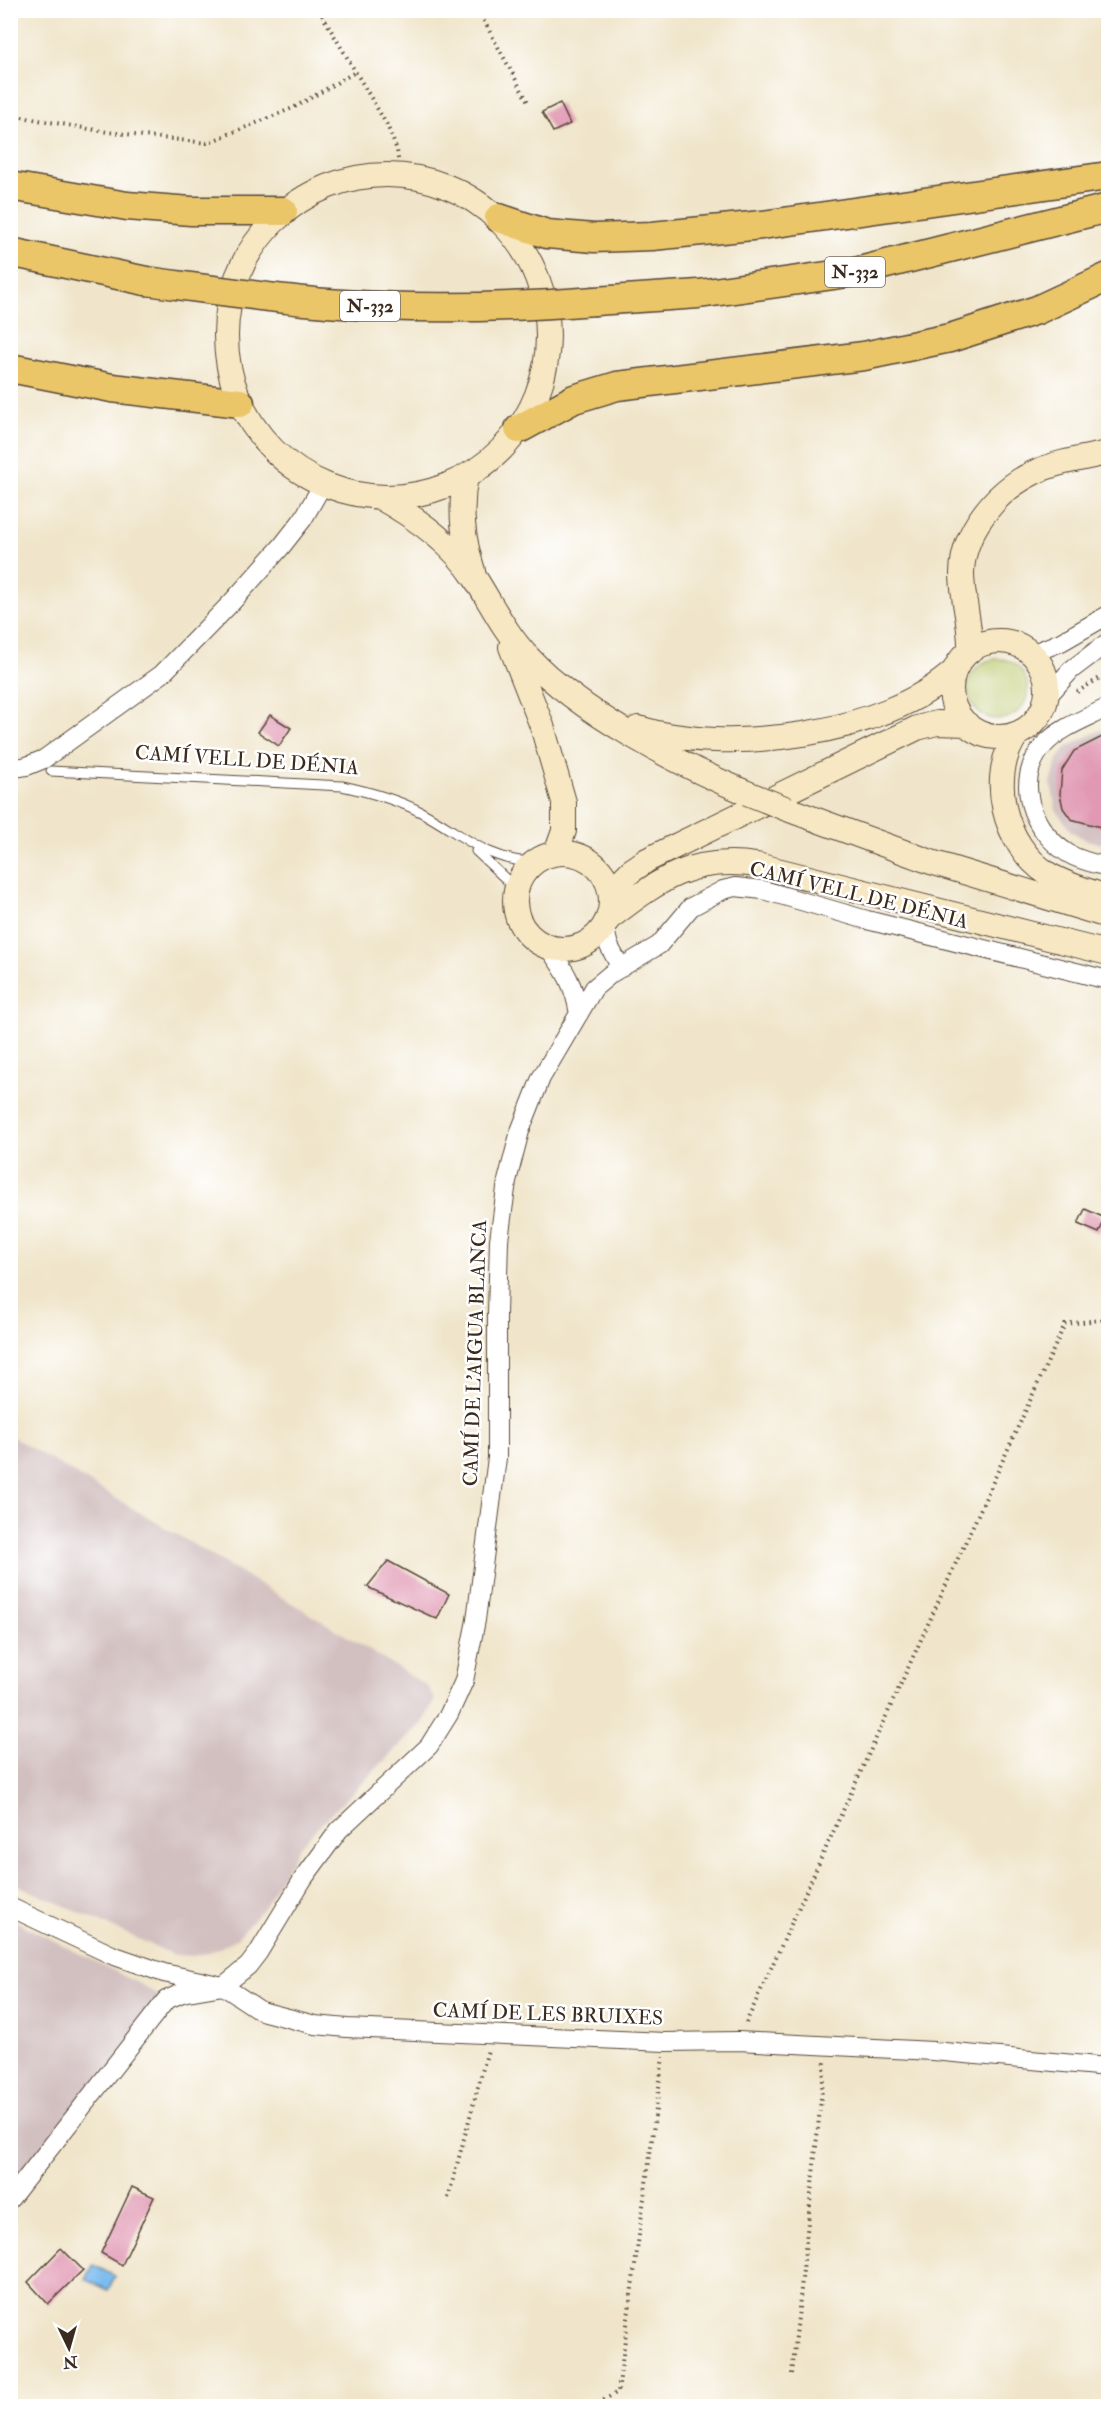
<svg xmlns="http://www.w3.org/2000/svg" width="1119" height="2417" viewBox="0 0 1119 2417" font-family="'IM FELL Double Pica',serif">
<rect width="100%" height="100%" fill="#fff"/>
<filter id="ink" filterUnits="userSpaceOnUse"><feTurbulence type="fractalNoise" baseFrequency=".0167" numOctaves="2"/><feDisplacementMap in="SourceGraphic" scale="12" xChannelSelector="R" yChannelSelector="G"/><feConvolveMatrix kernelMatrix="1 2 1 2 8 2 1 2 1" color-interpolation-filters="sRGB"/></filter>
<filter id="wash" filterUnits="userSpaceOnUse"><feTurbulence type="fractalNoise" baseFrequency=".008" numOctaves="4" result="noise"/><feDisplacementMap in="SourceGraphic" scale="24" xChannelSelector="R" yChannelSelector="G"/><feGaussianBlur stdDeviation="1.35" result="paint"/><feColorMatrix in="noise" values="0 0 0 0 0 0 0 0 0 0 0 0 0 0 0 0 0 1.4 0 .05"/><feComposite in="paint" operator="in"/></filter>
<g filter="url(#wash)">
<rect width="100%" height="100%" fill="#f0e5ca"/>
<path fill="#d2bfc0" d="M1108,726V846L1084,839L1071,831L1056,810L1051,783L1058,759L1066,748Z
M11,1436L327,1624L427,1686L435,1699L423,1722L301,1844L261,1911L237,1938L216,1950L194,1956L174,1955L11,1882Z
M11,1919L140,1984L166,2000L11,2192Z"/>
<path fill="#bac667" stroke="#7a7842" stroke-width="1.5" d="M968 689a30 30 0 1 1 60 0a30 30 0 1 1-60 0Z"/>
<path fill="#7abbef" stroke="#5a7286" stroke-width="1.5" d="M93,2265L115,2276L108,2290L86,2280Z"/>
<g id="blocks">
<path fill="#e199b3" d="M560,103L570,124L553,132L542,112Z
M270,715L291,728L279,746L258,732Z
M1108,734V829L1071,819L1063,808L1060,794L1062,770L1074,751Z
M1085,1209L1105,1218L1099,1233L1078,1224Z
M388,1561L449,1594L437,1619L367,1587Z
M132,2187L154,2197L122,2265L101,2253Z
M61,2248L83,2270L48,2304L28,2282Z"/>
</g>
</g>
<g filter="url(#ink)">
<use href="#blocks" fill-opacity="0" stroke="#564638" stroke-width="1.5"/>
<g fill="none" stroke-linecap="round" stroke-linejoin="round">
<g stroke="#564638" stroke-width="11">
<path id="service" d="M51,771L342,786C370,792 396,799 421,812C461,833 486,861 534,862
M476,851L508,881L515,894"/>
</g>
<g stroke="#564638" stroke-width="20">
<path id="minor" d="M1031,654L1061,642L1108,615
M1046,698L1071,670L1108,642
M1108,707C1088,718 1061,727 1045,744C1012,780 1031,831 1069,854C1081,861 1096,864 1108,867
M10,769L27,766L44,759L162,674L232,602L281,547L303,519L323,484
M604,926L609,946L621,968
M547,946C565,970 574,984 579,1014
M10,1907L112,1955L164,1973L223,1986L261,2011L315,2025L347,2028L665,2042L738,2041L933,2051L1108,2067
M10,2199L166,2000L182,1993L223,1986L248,1966L258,1953L303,1879L339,1830L429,1746L449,1714L464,1681L476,1620L497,1458V1314L499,1240L507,1181L520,1131L541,1078L594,988L612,973L659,945L691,907L723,890L735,887L763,890L867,920L1108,980"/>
</g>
<g stroke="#564638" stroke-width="26">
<path id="secondary" d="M226 336a161 161 0 1 1 322 0a161 161 0 1 1-322 0Z
M466,476C459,510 463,539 473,571
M379,497C415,517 452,543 475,578C492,605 506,634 528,657C580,713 678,764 747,793
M951 689a48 48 0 1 1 96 0a48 48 0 1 1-96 0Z
M511,647L542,726L564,802V831L556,853
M970,650C971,624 962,599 962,573C963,531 996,491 1033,473C1056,462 1084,458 1108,453
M638,728C727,756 885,735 955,670
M1018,733C986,776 1004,846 1048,874C1066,885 1089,891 1108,897
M787,809L931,862L1108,916
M515 901a48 48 0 1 1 96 0a48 48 0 1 1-96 0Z
M610,892L631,871L647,860L917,728L937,723L967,724
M608,919C658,881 690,855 757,865L1108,953"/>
</g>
<g stroke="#564638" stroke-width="31">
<path id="trunk" d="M10,186L127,206L191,211H283
M499,218L547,234L594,238L652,236L762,225L1108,176
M10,252L146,281
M595,301L699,294L855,272L1108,208
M10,368L112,388L240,403
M519,429L574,399L617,386L864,356L950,338L1037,310L1108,277"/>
</g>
<path stroke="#564638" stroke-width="4" stroke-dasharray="1.5 4.5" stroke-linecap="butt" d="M319,10L387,125L397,150L400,175
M478,10L529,104
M10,115L107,132L207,143L293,108L357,71
M1077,692L1108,673
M746,2023L1065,1324L1108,1319
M448,2198L488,2050
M792,2374L825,2061
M593,2406L618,2392L663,2057"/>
<use href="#service" stroke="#fff" stroke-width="9"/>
<use href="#minor" stroke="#fff" stroke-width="18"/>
<use href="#secondary" stroke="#f7e8c3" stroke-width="24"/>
<use href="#trunk" stroke="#ebc669" stroke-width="28"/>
<g stroke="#564638" stroke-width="26" stroke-linecap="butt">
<path id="secondary-bridge" d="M747,793L787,809"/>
</g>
<g stroke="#564638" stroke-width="31" stroke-linecap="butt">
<path id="trunk-bridge" d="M146,281C206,289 267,298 327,303C416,310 506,308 595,301"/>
</g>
<use href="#secondary-bridge" stroke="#f7e8c3" stroke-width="24"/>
<use href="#trunk-bridge" stroke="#ebc669" stroke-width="28"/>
</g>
</g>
<g text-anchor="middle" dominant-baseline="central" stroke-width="5" stroke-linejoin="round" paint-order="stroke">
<g fill="#fff" stroke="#766a62" stroke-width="1.5">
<rect x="825" y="257" width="60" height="30" rx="4.5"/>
<rect x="340" y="291" width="60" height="30" rx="4.5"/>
</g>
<g font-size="18" font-weight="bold" fill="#3b2a1e">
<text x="855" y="272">N-332</text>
<text x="370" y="306">N-332</text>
</g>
<g font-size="20" fill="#3b2a1e" stroke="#fff">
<text transform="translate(247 760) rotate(4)">CAMÍ VELL DE DÉNIA</text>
<text transform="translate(859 895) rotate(14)">CAMÍ VELL DE DÉNIA</text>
<text transform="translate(475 1353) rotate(-88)">CAMÍ DE L’AIGUA BLANCA</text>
<text transform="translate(548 2014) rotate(2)">CAMÍ DE LES BRUIXES</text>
</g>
</g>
<rect width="1119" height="2417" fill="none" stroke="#fff" stroke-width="36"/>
<g transform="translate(69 2348) rotate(175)" stroke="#ffffff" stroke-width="4.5" paint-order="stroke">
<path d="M0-4.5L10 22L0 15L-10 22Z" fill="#3b2a1e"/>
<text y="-9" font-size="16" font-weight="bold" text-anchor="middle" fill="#3b2a1e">N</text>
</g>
</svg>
